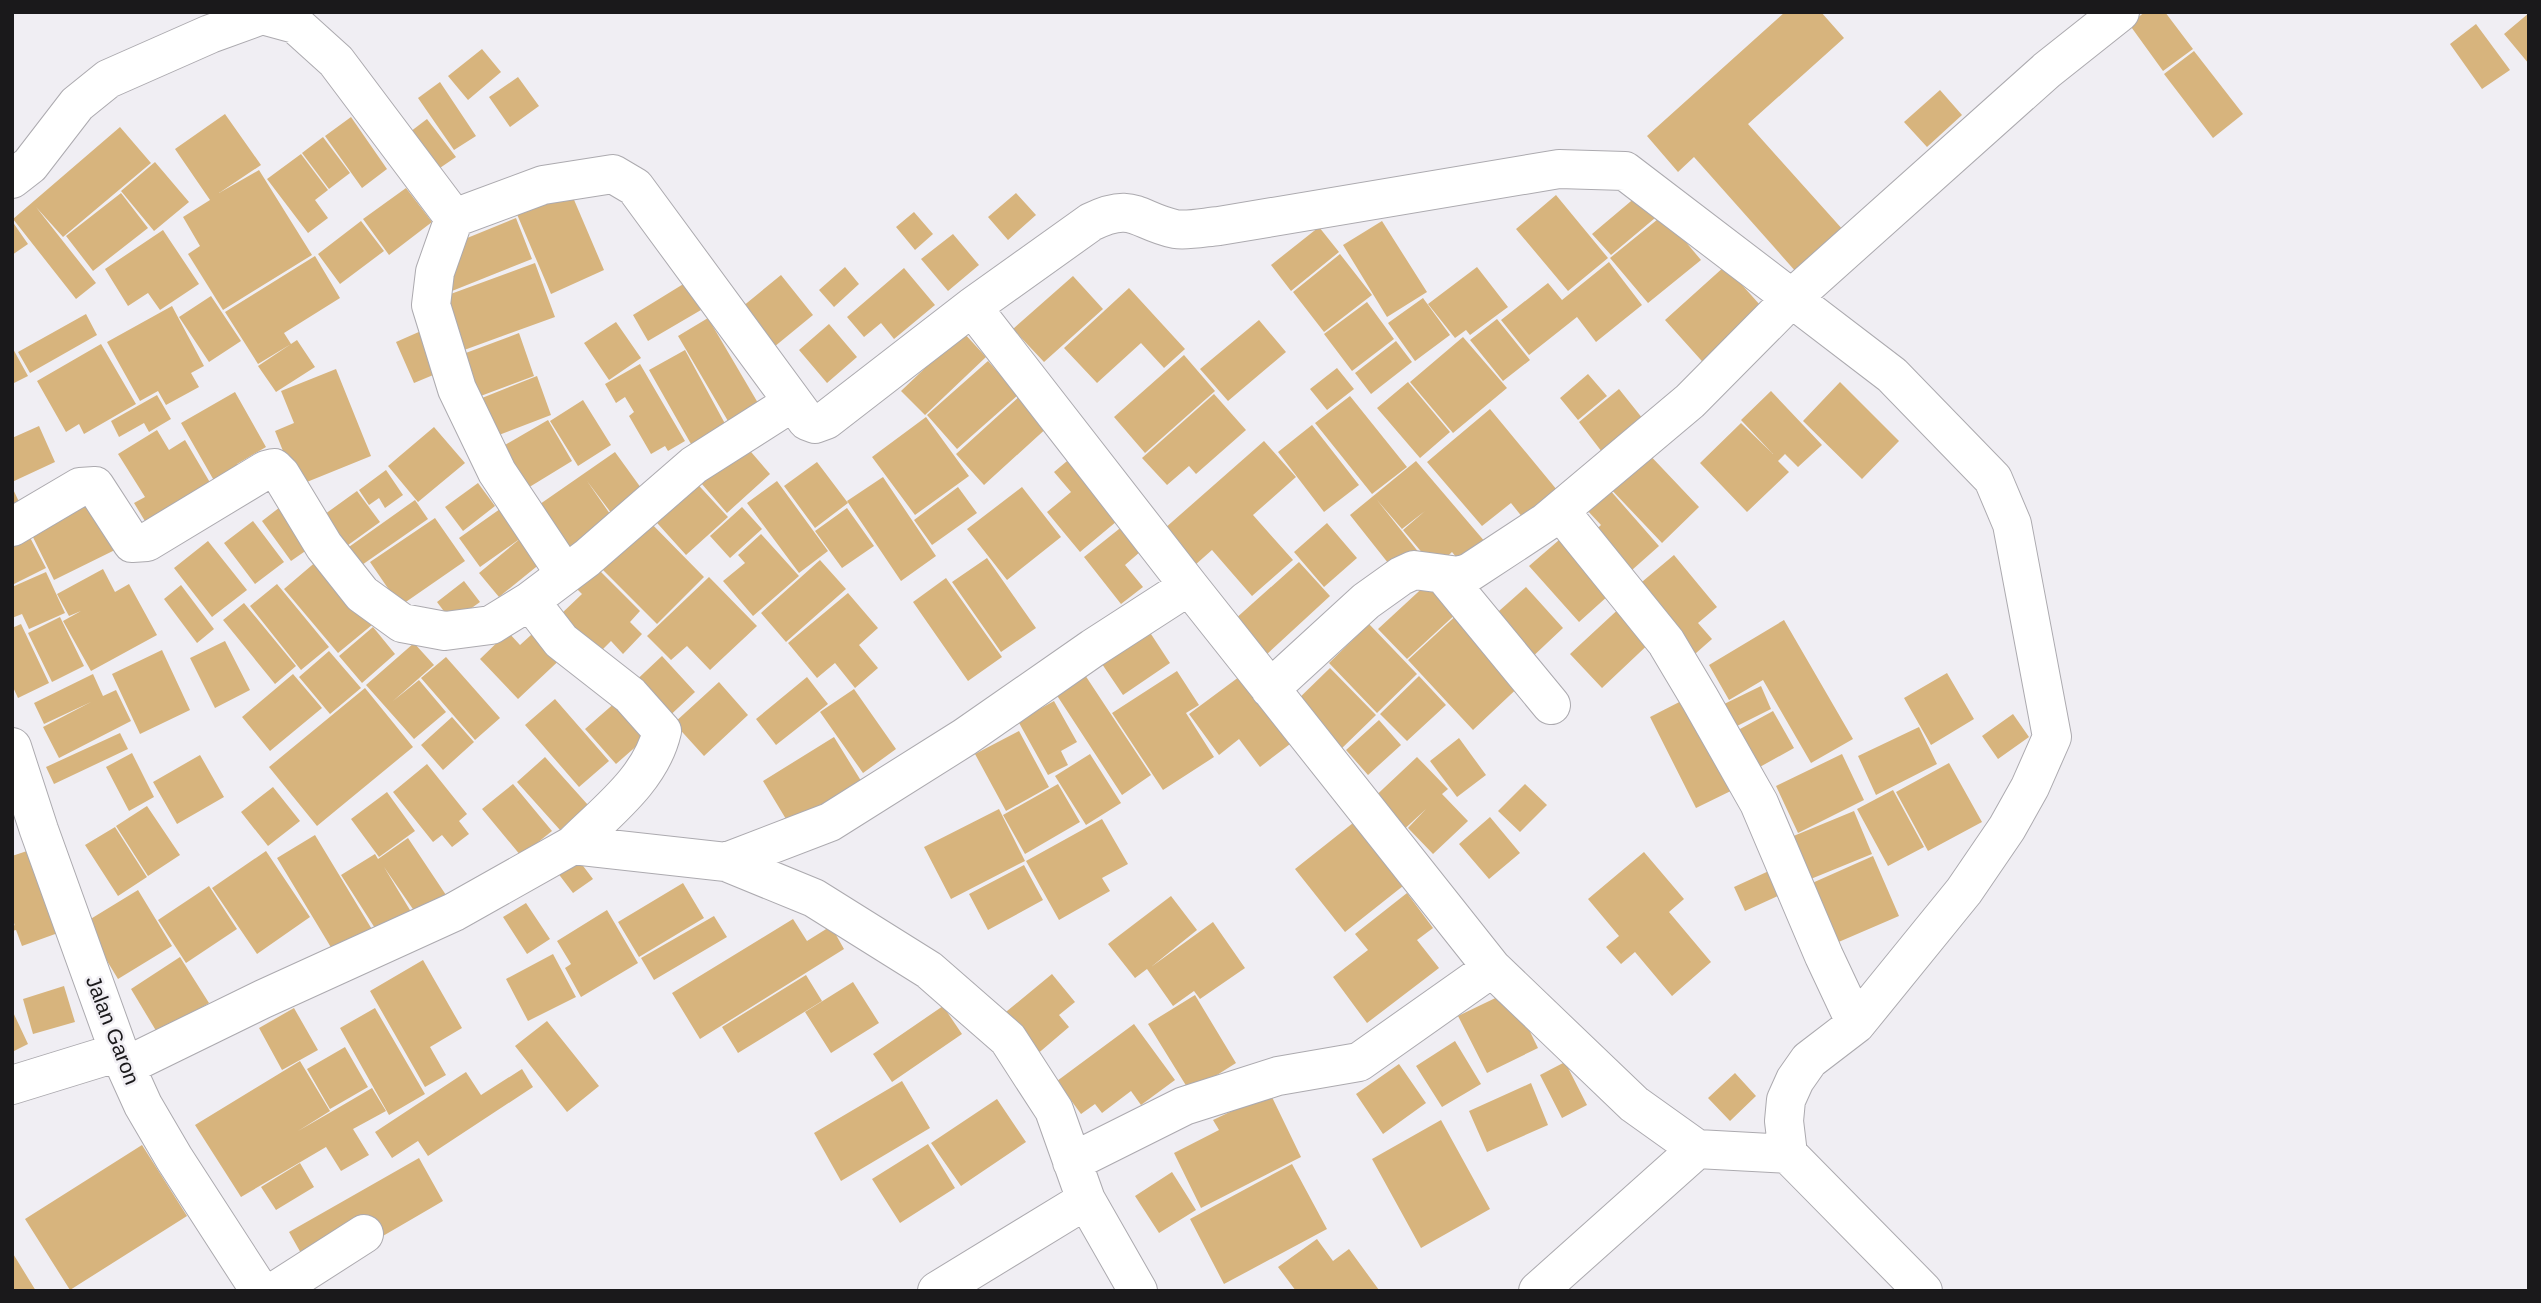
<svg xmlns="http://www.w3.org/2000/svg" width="2541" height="1303" viewBox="0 0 2541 1303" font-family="Helvetica,sans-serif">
<rect width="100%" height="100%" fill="#f0eef3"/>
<path fill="#d7b47d" d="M1785,12H1821L1844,38L1748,124L1844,231L1797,273L1694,157L1678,172L1647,136Z
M2145,12H2165L2193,49L2163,71L2129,24Z
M2529,13V64L2504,34Z
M2476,24L2510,70L2482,89L2450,44Z
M482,49L501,72L468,100L448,76Z
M2194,51L2243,114L2213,138L2164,74Z
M518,77L539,106L510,127L489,97Z
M440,82L476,136L454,150L418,98Z
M1940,90L1962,115L1927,147L1904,122Z
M225,114L261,165L219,193L259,170L312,255L223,310L188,254L200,246L183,217L210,200L175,149Z
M351,117L387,169L362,188L325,136Z
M427,119L456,157L434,172L406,135Z
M120,127L151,163L63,237L36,207L96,283L76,299L13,219Z
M323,137L350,173L329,189L302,153Z
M301,154L328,190L315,200L328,218L308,233L267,179Z
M155,162L189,202L154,231L121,191Z
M406,188L432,222L389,255L363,219Z
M569,188L604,270L551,294L516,212Z
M1643,191L1661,213L1611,255L1592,234Z
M121,193L148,228L93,271L66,236Z
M1016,193L1036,215L1008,240L988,217Z
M1556,195L1608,258L1568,291L1516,229Z
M914,212L933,234L915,250L896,227Z
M1663,215L1701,260L1648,303L1610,258Z
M516,218L532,259L452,291L442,264L450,245Z
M12,221L28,244L12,255Z
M361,221L384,251L340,284L318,254Z
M1382,221L1427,292L1387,317L1343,245Z
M1319,227L1339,252L1291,291L1271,265Z
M163,230L199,284L160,310L148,293L128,306L105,269Z
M953,234L979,265L948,291L921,259Z
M1340,254L1372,295L1324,332L1293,292Z
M315,256L340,298L284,333L291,344L258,364L225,312Z
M1609,262L1642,305L1596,342L1577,317L1529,355L1501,320L1548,283L1562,300Z
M535,263L555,317L456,353L437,299Z
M1725,266L1769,315L1709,369L1665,320Z
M845,267L859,284L834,307L819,290Z
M1477,267L1508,307L1470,335L1466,330L1455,338L1428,304Z
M904,268L935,305L894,339L881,323L864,337L847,317Z
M781,275L813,315L774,347L742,307Z
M1073,276L1103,309L1044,362L1013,329Z
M685,283L701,310L648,341L633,315Z
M1129,288L1185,349L1164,368L1141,343L1097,383L1064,348Z
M211,296L241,341L209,362L179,317Z
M1423,298L1450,335L1415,361L1388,323Z
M1367,302L1394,339L1352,371L1324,334Z
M172,306L204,366L191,373L199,387L166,405L158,391L140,401L107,342Z
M86,314L97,335L30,373L18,352Z
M708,318L765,415L735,433L678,336Z
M1497,319L1530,360L1503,381L1470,340Z
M1259,320L1286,352L1228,401L1200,369Z
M616,322L641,358L609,380L584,343Z
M829,324L857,357L827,383L799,350Z
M421,331L438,373L414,383L396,342Z
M963,332L986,357L925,415L901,391Z
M519,333L534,376L470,400L455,357Z
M1463,337L1507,388L1453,433L1410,382Z
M297,340L315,367L276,392L258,366Z
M1396,341L1412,362L1371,394L1355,373Z
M101,344L136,404L84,434L79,424L66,432L37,381Z
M12,347L28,376L12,384Z
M685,350L729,431L695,451L649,370Z
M1184,355L1215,391L1145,453L1114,417Z
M988,361L1018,395L957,449L927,415Z
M640,364L685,441L668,451L665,446L651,454L629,416L634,412L625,397L616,403L605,384Z
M1337,368L1354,389L1327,410L1310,389Z
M336,369L371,456L297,486L275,431L294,423L281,391Z
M1588,374L1607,396L1578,420L1560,398Z
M537,376L551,415L486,440L472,402Z
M1408,382L1450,432L1420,458L1377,408Z
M1840,382L1899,441L1862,479L1803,421Z
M1619,389L1643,419L1602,452L1579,422Z
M1771,391L1822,445L1798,467L1785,454L1778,461L1789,472L1747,512L1700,463L1741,423L1773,454L1741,420Z
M235,392L266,447L237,464L245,477L220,491L181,423Z
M1022,394L1050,425L984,485L956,454Z
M1214,394L1246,430L1196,474L1189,466L1167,485L1142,458Z
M157,395L171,419L149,432L144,423L119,437L111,421Z
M1350,396L1407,467L1372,494L1315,423Z
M583,400L611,445L578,466L550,421Z
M1490,409L1557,490L1523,518L1511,503L1482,526L1427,462Z
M926,417L969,476L915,515L872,457Z
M548,420L572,461L518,494L493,452Z
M1312,425L1359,485L1324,512L1278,452Z
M39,426L55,462L12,482V438Z
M434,427L465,463L418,502L388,466Z
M157,430L169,450L185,440L215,491L151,531L134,503L145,497L118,454Z
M739,438L770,474L727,513L695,476Z
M1264,441L1296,477L1253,515L1293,560L1252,596L1212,550L1195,565L1164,529Z
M1644,449L1699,507L1662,543L1607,485Z
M1079,451L1129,511L1080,552L1047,512L1071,492L1054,472Z
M615,452L649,499L618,522L587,481L617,524L566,561L530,511Z
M1416,461L1486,543L1462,564L1452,552L1435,568L1403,530L1425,511L1402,529L1377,500L1420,554L1396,573L1350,515Z
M817,462L848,503L815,528L784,486Z
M386,470L403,495L385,508L379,498L369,505L359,490Z
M690,476L728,517L686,555L649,514Z
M883,477L936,556L901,581L847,501Z
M777,481L828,551L799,573L747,503Z
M478,483L495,506L463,531L445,507Z
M12,487L21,506L12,511Z
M958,487L977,513L932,545L914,520Z
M1022,487L1061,537L1007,580L967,529Z
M1609,489L1659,546L1623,578L1587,538L1601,525L1586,509Z
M357,491L380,522L337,553L314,522Z
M93,492L121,547L54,580L27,525Z
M415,500L428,519L359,567L346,549Z
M284,504L314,545L291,561L262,521Z
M742,507L762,529L730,558L710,536Z
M847,508L874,546L842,568L815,531Z
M500,509L521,538L480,567L459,538Z
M643,515L704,577L657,624L596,563Z
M435,518L465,561L400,606L370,562Z
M253,521L284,562L255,584L224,543Z
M1129,521L1148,545L1125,565L1143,587L1121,604L1084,557Z
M1327,523L1357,558L1324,587L1294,552Z
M24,526L46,568L12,585V532Z
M761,534L799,576L753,616L723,581L745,563L738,555Z
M521,538L541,563L499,597L479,573Z
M1559,540L1609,595L1579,622L1529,566Z
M208,541L247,590L212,617L174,568Z
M1674,555L1717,607L1698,623L1712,639L1687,661L1630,592Z
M987,558L1036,628L1001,652L952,582Z
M318,560L372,625L338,653L284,589Z
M820,560L846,589L786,642L761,613Z
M590,561L640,611L630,622L642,634L623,654L611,641L599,653L560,615L582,594L570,582Z
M1299,562L1330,596L1266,655L1234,620Z
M103,569L115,592L129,584L157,635L91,671L63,621L81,611L69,616L57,594Z
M46,572L65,613L29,629L22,614L12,618V587Z
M709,577L757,626L710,670L687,646L671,660L647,636Z
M946,578L1002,657L968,681L913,602Z
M464,581L480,602L452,622L437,602Z
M1430,581L1459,611L1407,659L1378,629Z
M277,584L329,647L301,670L250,606Z
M181,585L214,629L197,643L164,599Z
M1526,587L1563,628L1528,661L1490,619Z
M848,593L878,628L859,645L878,668L855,688L835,663L817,678L788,643Z
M244,603L296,666L275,684L223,620Z
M1624,604L1655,638L1602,688L1570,654Z
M1461,611L1526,680L1473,730L1408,660Z
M60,617L84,666L52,682L28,633Z
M1784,620L1853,739L1811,763L1763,680L1729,700L1709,665Z
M21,624L49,683L18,698L12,685V628Z
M1369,624L1417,674L1377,713L1329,663Z
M541,626L567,653L518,699L480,659L508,632L520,645Z
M373,627L395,654L362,683L339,656Z
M1149,631L1170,663L1123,695L1102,664Z
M225,641L250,690L215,708L190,658Z
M414,643L434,665L393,701L419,680L446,712L414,739L366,685Z
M162,650L190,710L140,734L112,674Z
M329,651L361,688L330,714L299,677Z
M662,656L695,692L662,723L629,687Z
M446,657L500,718L475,740L421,678Z
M1330,668L1376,715L1338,752L1292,705Z
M1177,671L1199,705L1186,713L1214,757L1163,790L1112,713Z
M1247,671L1298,738L1260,767L1239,739L1219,755L1189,714Z
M1947,673L1974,719L1931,745L1904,698Z
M93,674L103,696L116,690L131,721L59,758L43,727L91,702L44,724L34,703Z
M293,674L322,708L270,751L242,717Z
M1085,675L1151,775L1122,795L1056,694Z
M1419,676L1446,705L1407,741L1380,714Z
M807,677L828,704L776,745L756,719Z
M719,682L748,715L704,756L674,723Z
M1761,686L1771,709L1727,731L1716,708Z
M365,688L413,747L317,826L269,767Z
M854,689L896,749L863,773L820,712Z
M1695,694L1741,786L1696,808L1650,717Z
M555,699L609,761L579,787L525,725Z
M617,701L648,736L616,764L585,729Z
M1054,701L1077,742L1061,751L1068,765L1048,775L1018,721Z
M1773,711L1794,748L1749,773L1729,735Z
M2013,714L2029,737L1998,759L1982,736Z
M452,717L474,742L443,770L421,745Z
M1379,720L1401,745L1368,775L1346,750Z
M1919,727L1937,764L1876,795L1858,756Z
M1019,731L1049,787L1006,811L975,754Z
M120,733L128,749L54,784L46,767Z
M834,737L863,784L792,829L763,781Z
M1459,738L1486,775L1457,797L1430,761Z
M132,753L154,797L129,811L106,767Z
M1090,754L1121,803L1086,825L1055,776Z
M1842,754L1864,800L1798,833L1776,786Z
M200,755L224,797L177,824L153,782Z
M545,757L588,805L560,830L517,782Z
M1417,757L1448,789L1442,794L1468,821L1433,854L1408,828L1426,809L1398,835L1368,803Z
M1949,763L1982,822L1928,851L1896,792Z
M427,764L467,814L459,821L469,834L452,847L442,835L433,842L393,792Z
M513,784L552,831L521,856L482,809Z
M1058,784L1080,822L1025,854L1003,815Z
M1525,784L1547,805L1520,832L1498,811Z
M273,787L300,821L268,846L241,812Z
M1893,790L1924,847L1888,866L1857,809Z
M387,792L415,831L379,857L351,819Z
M147,806L180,855L148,876L116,826Z
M999,809L1025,861L951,899L924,847Z
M1854,811L1872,854L1796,885L1779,842Z
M1490,817L1520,853L1489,879L1459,844Z
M1102,819L1128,864L1102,878L1110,891L1059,920L1026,861Z
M1353,823L1403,886L1345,932L1295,869Z
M115,827L147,877L118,896L85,845Z
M315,835L373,931L335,954L277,858Z
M408,838L446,895L417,915L384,867L413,915L380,936L341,875L375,854L378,859Z
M30,850L58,933L22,946L16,930L12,931V921L15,926L12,917V856Z
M266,851L310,917L257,954L212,888Z
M1644,852L1684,899L1669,912L1711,962L1672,996L1635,952L1621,964L1606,947L1619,936L1588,899Z
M574,854L593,879L573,893L554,868Z
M1873,856L1899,916L1827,947L1801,888Z
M1024,865L1043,900L988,930L969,894Z
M1771,870L1782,894L1745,911L1734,887Z
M683,883L704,918L639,957L618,922Z
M209,886L237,929L186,963L158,920Z
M138,890L172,946L118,979L84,923Z
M1407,893L1433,928L1417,940L1439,968L1367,1023L1333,977L1368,950L1355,934Z
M1171,896L1197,930L1151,967L1213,922L1245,968L1200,999L1194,991L1173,1006L1147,969L1135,978L1108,944Z
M526,903L550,939L527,954L503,917Z
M607,910L638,963L581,997L565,968L571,964L557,941Z
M714,916L727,937L654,980L641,958Z
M793,919L807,941L831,926L844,949L700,1039L672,993Z
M553,954L576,997L528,1021L506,979Z
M180,957L209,1003L158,1034L131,989Z
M423,960L462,1028L430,1047L446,1075L425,1087L370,991Z
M1052,974L1075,1002L1059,1015L1069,1027L1035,1056L1001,1016Z
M806,975L822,1001L738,1053L722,1027Z
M853,982L879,1023L831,1053L805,1012Z
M64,986L75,1022L33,1034L23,999Z
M1510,991L1538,1048L1487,1073L1458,1016Z
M1195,995L1236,1063L1190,1092L1148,1024Z
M943,1006L962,1034L892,1082L873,1054Z
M294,1008L318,1050L282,1070L259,1028Z
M375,1008L425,1094L389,1115L340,1028Z
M12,1010L28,1044L12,1052Z
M547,1021L599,1086L567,1112L515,1046Z
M1134,1024L1175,1080L1141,1105L1131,1091L1102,1113L1095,1104L1081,1114L1057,1081Z
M1455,1041L1481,1084L1442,1107L1416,1066Z
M345,1047L368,1087L330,1109L307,1069Z
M300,1061L330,1111L298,1131L331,1112L332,1114L331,1112L372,1088L386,1111L353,1129L369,1155L341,1171L326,1147L241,1197L195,1125Z
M1565,1062L1587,1105L1562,1118L1540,1075Z
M1399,1064L1426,1103L1383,1134L1356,1094Z
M522,1069L533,1087L428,1156L418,1141L392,1158L375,1132L466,1072L481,1095Z
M1735,1073L1756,1096L1730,1121L1708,1098Z
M902,1081L930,1128L841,1181L814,1133Z
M1531,1083L1548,1125L1487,1152L1469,1111Z
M1270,1093L1301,1157L1201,1208L1174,1153L1219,1130L1213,1120Z
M997,1099L1026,1142L961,1186L931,1143Z
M1441,1120L1490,1209L1421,1248L1372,1159Z
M928,1144L955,1188L900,1223L872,1179Z
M142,1145L187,1216L70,1290L25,1219Z
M419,1158L443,1201L376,1240L306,1262L289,1232Z
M300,1163L314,1187L276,1210L261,1187Z
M1292,1164L1327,1229L1224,1284L1190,1219Z
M1172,1172L1196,1210L1159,1233L1135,1196Z
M1317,1239L1333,1261L1349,1249L1379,1290L1296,1291L1278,1267Z
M12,1252L36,1291H12Z"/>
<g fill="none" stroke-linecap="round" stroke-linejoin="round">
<g stroke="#acaaaf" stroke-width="40">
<path id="minor" d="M12,179L30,165L77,104L108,79L210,34L262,15L295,24L336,61L454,218L543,185L613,174L635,187L807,421L815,424L826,420L972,307L1091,222C1134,201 1137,221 1175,229C1188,231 1206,227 1219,226L1559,169L1625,171L1892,375L1993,479L2012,524L2052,737L2030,787L2007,828L1964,891L1856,1024L1809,1060L1795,1080L1786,1100L1784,1121L1788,1154L1923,1291
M454,218L435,272L431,305L457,389L497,472L565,574
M972,307L1189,586L1492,968L1634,1104L1697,1149L1788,1154
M1560,511L1666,642L1700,699L1759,803L1824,956L1856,1024
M12,527L80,487L95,486L132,543L147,542L266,470L274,468L281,475L324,546L362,594L402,623L445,631L491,625L530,601L587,558L694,465L793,402
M1443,574L1551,705
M530,601L561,641L630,695L662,731C651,779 606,812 573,845
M1270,689L1366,601L1401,576L1414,570L1459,576L1470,572L1546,522L1690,401L1792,298L2047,70L2120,12
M12,747L39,830L119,1052L143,1105L174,1158L260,1291
M726,862L814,898L929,970L1008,1039L1054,1110L1086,1200L1138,1291
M126,1066L263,999L454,912L573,845L726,862L830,822L965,737L1093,648L1189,586
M12,1085L119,1052
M1072,1162L1184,1106L1278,1076L1359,1062L1492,968
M275,1291L364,1234
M937,1291L1086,1200
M1538,1291L1697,1149"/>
</g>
<use href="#minor" stroke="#fff" stroke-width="38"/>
</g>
<g text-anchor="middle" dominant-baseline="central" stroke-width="5" stroke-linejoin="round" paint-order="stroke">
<g font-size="21" fill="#1a191b" stroke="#f0eef3">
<text transform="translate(113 1030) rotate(69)">Jalan Garon</text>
</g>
</g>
<rect width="2541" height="1303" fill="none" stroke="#1a191b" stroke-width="28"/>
</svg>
